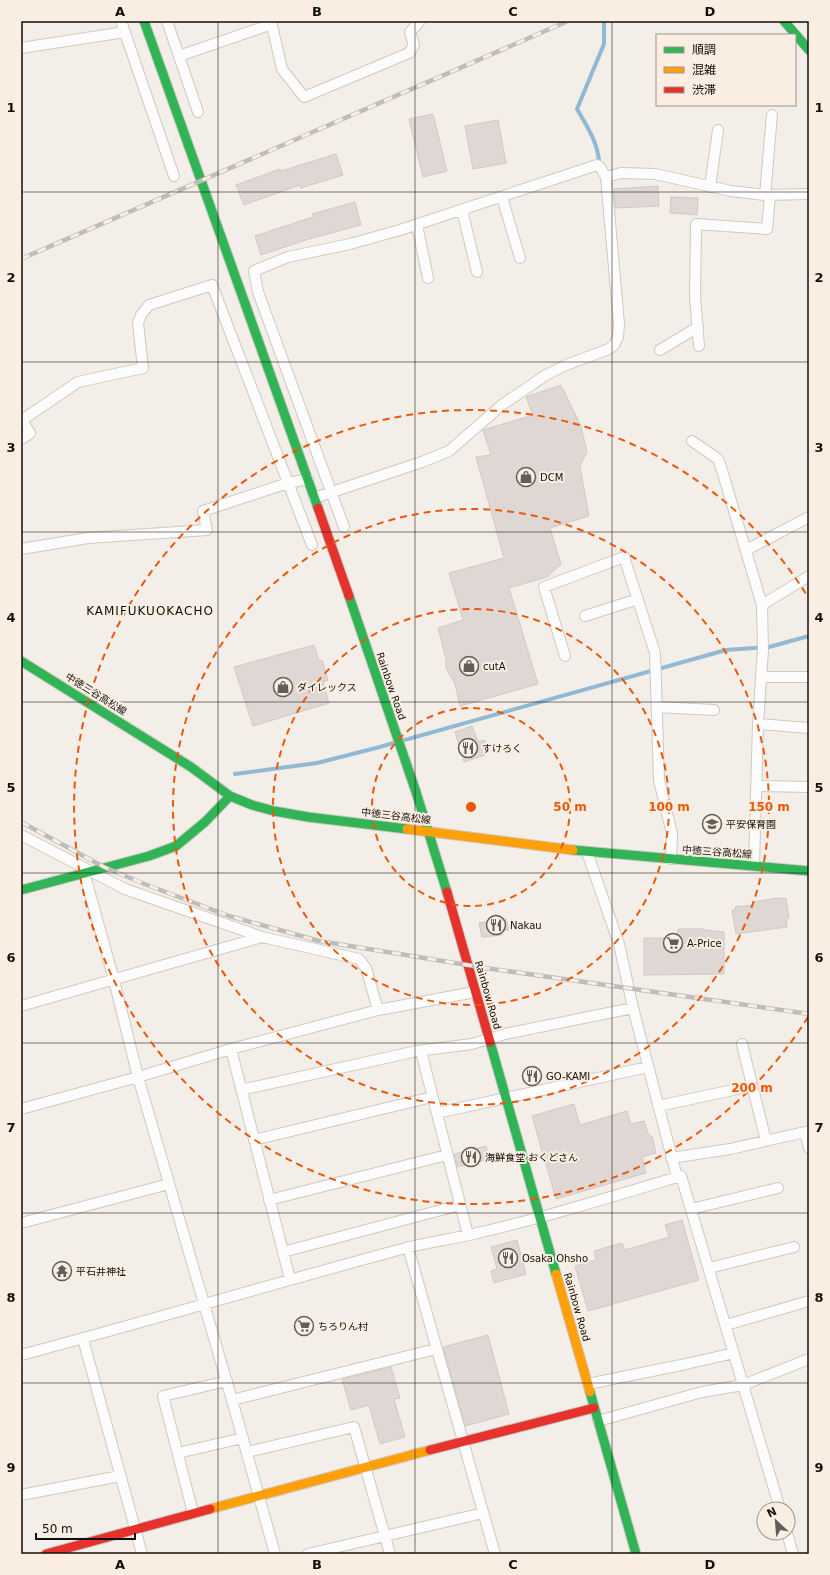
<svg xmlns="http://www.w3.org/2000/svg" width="830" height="1575" viewBox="0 0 830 1575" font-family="'DejaVu Sans','Noto Sans JP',sans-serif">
<rect width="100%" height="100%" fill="#f4eee8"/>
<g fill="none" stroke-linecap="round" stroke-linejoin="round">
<path stroke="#91b9d3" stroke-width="4" d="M599,162C598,143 587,126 577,109L604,44V21
M235,774L317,763L376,748L726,650L769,647L809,636"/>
</g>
<path fill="#ded7d4" stroke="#d0cac6" d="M433,114L447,171L423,177L409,119Z
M498,120L506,163L473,169L465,126Z
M336,154L343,175L301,188L300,185L244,205L236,185L280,169L281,171Z
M658,186L659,206L615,208L614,189Z
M671,197L698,198L697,215L670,213Z
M355,202L361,225L309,239L261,255L255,236L313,217L312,214Z
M561,385L581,426L587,452L580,466L589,516L550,528L561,564L547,577L509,588L538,684L460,706L455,684L446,668V659L438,628L463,620L449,573L504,558L476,457L491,455L483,430L533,415L526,397Z
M314,645L319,661L322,660L328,680L323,682L329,703L253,726L234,667Z
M472,726L478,742L485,740L488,750L484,752L485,755L464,762L455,732Z
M778,898V899L786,898L789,918L786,919L787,927L736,934L732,910H736L735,907L753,905L752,902Z
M506,919L509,930L502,931V935L482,937L479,923Z
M678,929H704V930L724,932V974L644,975V938H677Z
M574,1104L580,1125L627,1111L631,1124L644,1121L649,1136H652L656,1153L642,1157L646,1173L556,1199L532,1116Z
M486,1146L489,1159L457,1167L454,1154Z
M682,1220L699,1280L588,1311L575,1266L596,1260L594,1251L622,1243L625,1250L669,1237L665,1225Z
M517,1240L526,1274L494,1283L491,1271L497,1269L491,1247Z
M488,1335L509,1414L465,1426L443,1347Z
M391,1367L400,1398L394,1399L405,1437L380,1444L369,1405L351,1410L342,1379Z"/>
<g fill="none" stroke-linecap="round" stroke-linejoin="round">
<g stroke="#cfc9c4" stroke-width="12">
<path id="street" d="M121,21L174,176
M167,21L198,112
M271,21L282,69L304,97L409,53L414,45L410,32L420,21
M21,48L125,32
M179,56L272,24
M606,177L621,173L655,174L731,191L765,195L809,194
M710,187L718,130
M765,195L772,115
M502,197L520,258
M462,210L477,272
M417,225L428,278
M699,346L695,297L696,224L767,229L770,195
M660,350L698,327
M21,439L28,435L30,433L22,420L78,382L143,368L138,323L141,315L149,305L212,285L312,545
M692,441L718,459L721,467L762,605L763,650L758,724L754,865
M314,498L422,462L449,451L502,405L546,375L566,365L609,349L614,345L618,337L619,324L606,177L600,167L597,165L400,230L350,244L288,257L254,271L258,292L344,527
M21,549L88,538L207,530L203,511L288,483L308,479
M746,550L809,517
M762,605L809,576
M585,616L638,599
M565,656L544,587L624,557L655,653L659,780L672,834L671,859
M761,677H809
M657,707L714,710
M758,724L809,728
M756,786L809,787
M21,835L125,889L262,937L359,959L366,968L378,1010
M587,852L619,944L633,1008L677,1177
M84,872L114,980L138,1077L232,1400L275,1554
M21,1006L262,937
M742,1044L766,1141
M231,1049L290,1279
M421,1051L468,1235
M241,1090L417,1051L472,1044L505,1034L633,1008
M658,1106L752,1086
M21,1109L138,1077L231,1049L378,1010L475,992
M437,1113L648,1067
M805,1132L809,1148
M254,1140L432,1097
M671,1158L730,1149L809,1131
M269,1200L447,1155
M691,1209L778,1188
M21,1223L169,1184
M408,1247L495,1554
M283,1252L460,1205
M709,1268L794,1247
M726,1325L809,1301
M83,1339L142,1554
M21,1355C149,1321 275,1283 402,1249C424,1243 447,1240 469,1235C540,1219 611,1197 681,1176L780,1509
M588,1384L686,1364L734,1353
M232,1400L436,1349
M598,1421L702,1392L743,1385L809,1359
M247,1452L354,1427L390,1554
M178,1453L243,1438
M21,1495L120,1476
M193,1513L163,1396L227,1381
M787,1533L793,1554
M308,1554L483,1513"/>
</g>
<g stroke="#cfc9c4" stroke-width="11">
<path id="fast" d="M144,21L318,508
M784,21L809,50
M349,596L416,792L447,892
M21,661L191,767L230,796L252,805L274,811L308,817L407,829
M573,850L809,871
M21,890L149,856L176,846L205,822L230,796
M490,1042L556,1274
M590,1392L636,1554"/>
</g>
<g stroke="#cfc9c4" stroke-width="11">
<path id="slow" d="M407,829L573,850
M556,1274L590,1392
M210,1509L430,1450"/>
</g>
<g stroke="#cfc9c4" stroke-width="11">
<path id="jam" d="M318,508L349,596
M447,892L490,1042
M430,1450L594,1408
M46,1554L210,1509"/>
</g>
<use href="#street" stroke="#fdfcfc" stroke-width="10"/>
<use href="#fast" stroke="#30b455" stroke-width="9"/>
<use href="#slow" stroke="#ff9f0a" stroke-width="9"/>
<use href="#jam" stroke="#e5322d" stroke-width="9"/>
<g stroke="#bebdbb" stroke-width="4.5">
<path id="rail" d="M21,259L568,21
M21,822L104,867L142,883L229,916L319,941L486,968L809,1014"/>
</g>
<use href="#rail" stroke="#faeee2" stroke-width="3" stroke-dasharray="9" stroke-linecap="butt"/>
</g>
<path fill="none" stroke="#120f0b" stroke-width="1" stroke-opacity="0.55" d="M218,21V1554M415,21V1554M612,21V1554M21,192H809M21,362H809M21,532H809M21,702H809M21,873H809M21,1043H809M21,1213H809M21,1383H809"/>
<g fill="none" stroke="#e8590c" stroke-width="2" stroke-dasharray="7 5">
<circle cx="471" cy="807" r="99"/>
<circle cx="471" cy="807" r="198"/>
<circle cx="471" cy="807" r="298"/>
<path d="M808 1017A397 397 0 1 1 808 597"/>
</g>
<defs>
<g id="shop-ring" transform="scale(1)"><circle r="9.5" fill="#faeee2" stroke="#615d58" stroke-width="1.5"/><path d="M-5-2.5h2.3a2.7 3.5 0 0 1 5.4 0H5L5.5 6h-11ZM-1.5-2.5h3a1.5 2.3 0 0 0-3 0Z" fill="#615d58"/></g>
<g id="restaurant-ring" transform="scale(1)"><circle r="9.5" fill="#faeee2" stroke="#615d58" stroke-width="1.5"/><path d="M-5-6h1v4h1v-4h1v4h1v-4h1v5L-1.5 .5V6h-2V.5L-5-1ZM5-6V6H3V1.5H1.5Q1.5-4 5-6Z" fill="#615d58"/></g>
<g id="school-ring" transform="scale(1)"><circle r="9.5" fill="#faeee2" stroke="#615d58" stroke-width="1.5"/><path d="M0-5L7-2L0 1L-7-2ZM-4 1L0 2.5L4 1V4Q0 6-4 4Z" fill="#615d58"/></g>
<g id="supermarket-ring" transform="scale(1)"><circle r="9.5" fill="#faeee2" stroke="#615d58" stroke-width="1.5"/><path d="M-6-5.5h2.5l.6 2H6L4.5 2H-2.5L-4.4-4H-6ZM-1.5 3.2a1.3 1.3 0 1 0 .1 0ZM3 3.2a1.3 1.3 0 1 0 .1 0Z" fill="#615d58"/></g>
<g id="temple-ring" transform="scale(1)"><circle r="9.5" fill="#faeee2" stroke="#615d58" stroke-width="1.5"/><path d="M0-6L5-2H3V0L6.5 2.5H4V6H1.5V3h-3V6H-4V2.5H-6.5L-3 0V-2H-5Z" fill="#615d58"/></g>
</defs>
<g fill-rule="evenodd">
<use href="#shop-ring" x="526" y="477"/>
<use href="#shop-ring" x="469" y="666"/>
<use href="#shop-ring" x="283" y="687"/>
<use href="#restaurant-ring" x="468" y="748"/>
<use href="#school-ring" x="712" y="824"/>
<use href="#restaurant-ring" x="496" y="925"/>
<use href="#supermarket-ring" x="673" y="943"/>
<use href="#restaurant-ring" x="532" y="1076"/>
<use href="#restaurant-ring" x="471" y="1157"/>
<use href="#restaurant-ring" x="508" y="1258"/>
<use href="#temple-ring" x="62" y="1271"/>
<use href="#supermarket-ring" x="304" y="1326"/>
</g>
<g text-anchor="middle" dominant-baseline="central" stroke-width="4" stroke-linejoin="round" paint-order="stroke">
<g font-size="10" fill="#120f0b" stroke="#faeee2" text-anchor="start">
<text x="540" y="477">DCM</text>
<text x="483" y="666">cutA</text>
<text x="297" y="687">ダイレックス</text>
<text x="482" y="748">すけろく</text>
<text x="726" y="824">平安保育園</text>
<text x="510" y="925">Nakau</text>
<text x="687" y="943">A-Price</text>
<text x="546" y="1076">GO-KAMI</text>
<text x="485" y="1157">海鮮食堂 おくどさん</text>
<text x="522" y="1258">Osaka Ohsho</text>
<text x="76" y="1271">平石井神社</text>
<text x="318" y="1326">ちろりん村</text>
</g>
<g font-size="10" fill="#120f0b" stroke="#faeee2">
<text transform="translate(391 686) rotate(71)">Rainbow Road</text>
<text transform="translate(96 694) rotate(32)">中徳三谷高松線</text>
<text transform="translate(396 816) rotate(7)">中徳三谷高松線</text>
<text transform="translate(717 852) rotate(4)">中徳三谷高松線</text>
<text transform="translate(488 995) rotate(74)">Rainbow Road</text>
<text transform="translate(577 1307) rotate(74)">Rainbow Road</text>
</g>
<g font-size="12" letter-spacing="1" fill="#120f0b" stroke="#faeee2">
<text x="150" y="611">KAMIFUKUOKACHO</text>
</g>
</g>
<circle cx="471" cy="807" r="6" fill="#e8590c" stroke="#faeee2" stroke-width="2"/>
<g font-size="12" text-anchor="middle" font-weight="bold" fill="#e8590c" stroke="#faeee2" stroke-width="4" stroke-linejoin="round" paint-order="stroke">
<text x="570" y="811">50 m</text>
<text x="669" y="811">100 m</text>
<text x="769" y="811">150 m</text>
<text x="752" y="1092">200 m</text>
</g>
<rect width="830" height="1575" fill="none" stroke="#faeee2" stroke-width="44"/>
<rect x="656" y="34" width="140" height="72" fill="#faeee2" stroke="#9d958c"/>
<rect x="664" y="47" width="20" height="6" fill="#30b455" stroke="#9d958c"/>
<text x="692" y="54" font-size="12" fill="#120f0b">順調</text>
<rect x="664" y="67" width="20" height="6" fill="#ff9f0a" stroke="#9d958c"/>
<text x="692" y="74" font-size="12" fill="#120f0b">混雑</text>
<rect x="664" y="87" width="20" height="6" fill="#e5322d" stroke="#9d958c"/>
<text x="692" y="94" font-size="12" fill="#120f0b">渋滞</text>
<g transform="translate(776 1521) rotate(334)"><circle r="19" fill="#faeee2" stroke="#9d958c"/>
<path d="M0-3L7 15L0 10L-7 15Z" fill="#615d58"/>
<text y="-6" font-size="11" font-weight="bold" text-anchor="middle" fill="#120f0b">N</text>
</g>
<path d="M36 1533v6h99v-6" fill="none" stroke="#120f0b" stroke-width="2"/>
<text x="42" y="1533" font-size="12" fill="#120f0b" stroke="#faeee2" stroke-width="3" paint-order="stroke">50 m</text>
<rect x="22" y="22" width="786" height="1531" fill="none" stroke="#120f0b" stroke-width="1.5"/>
<g font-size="13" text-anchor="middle" font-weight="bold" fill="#120f0b">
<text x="120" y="16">A</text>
<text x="317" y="16">B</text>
<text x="513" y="16">C</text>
<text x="710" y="16">D</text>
<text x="11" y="112">1</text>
<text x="819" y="112">1</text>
<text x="11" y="282">2</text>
<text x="819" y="282">2</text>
<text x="11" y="452">3</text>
<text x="819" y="452">3</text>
<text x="11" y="622">4</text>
<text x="819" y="622">4</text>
<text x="11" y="792">5</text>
<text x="819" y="792">5</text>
<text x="11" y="962">6</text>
<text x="819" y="962">6</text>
<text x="11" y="1132">7</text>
<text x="819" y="1132">7</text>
<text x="11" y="1302">8</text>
<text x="819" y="1302">8</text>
<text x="11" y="1472">9</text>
<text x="819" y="1472">9</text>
<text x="120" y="1569">A</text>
<text x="317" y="1569">B</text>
<text x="513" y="1569">C</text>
<text x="710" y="1569">D</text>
</g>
</svg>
